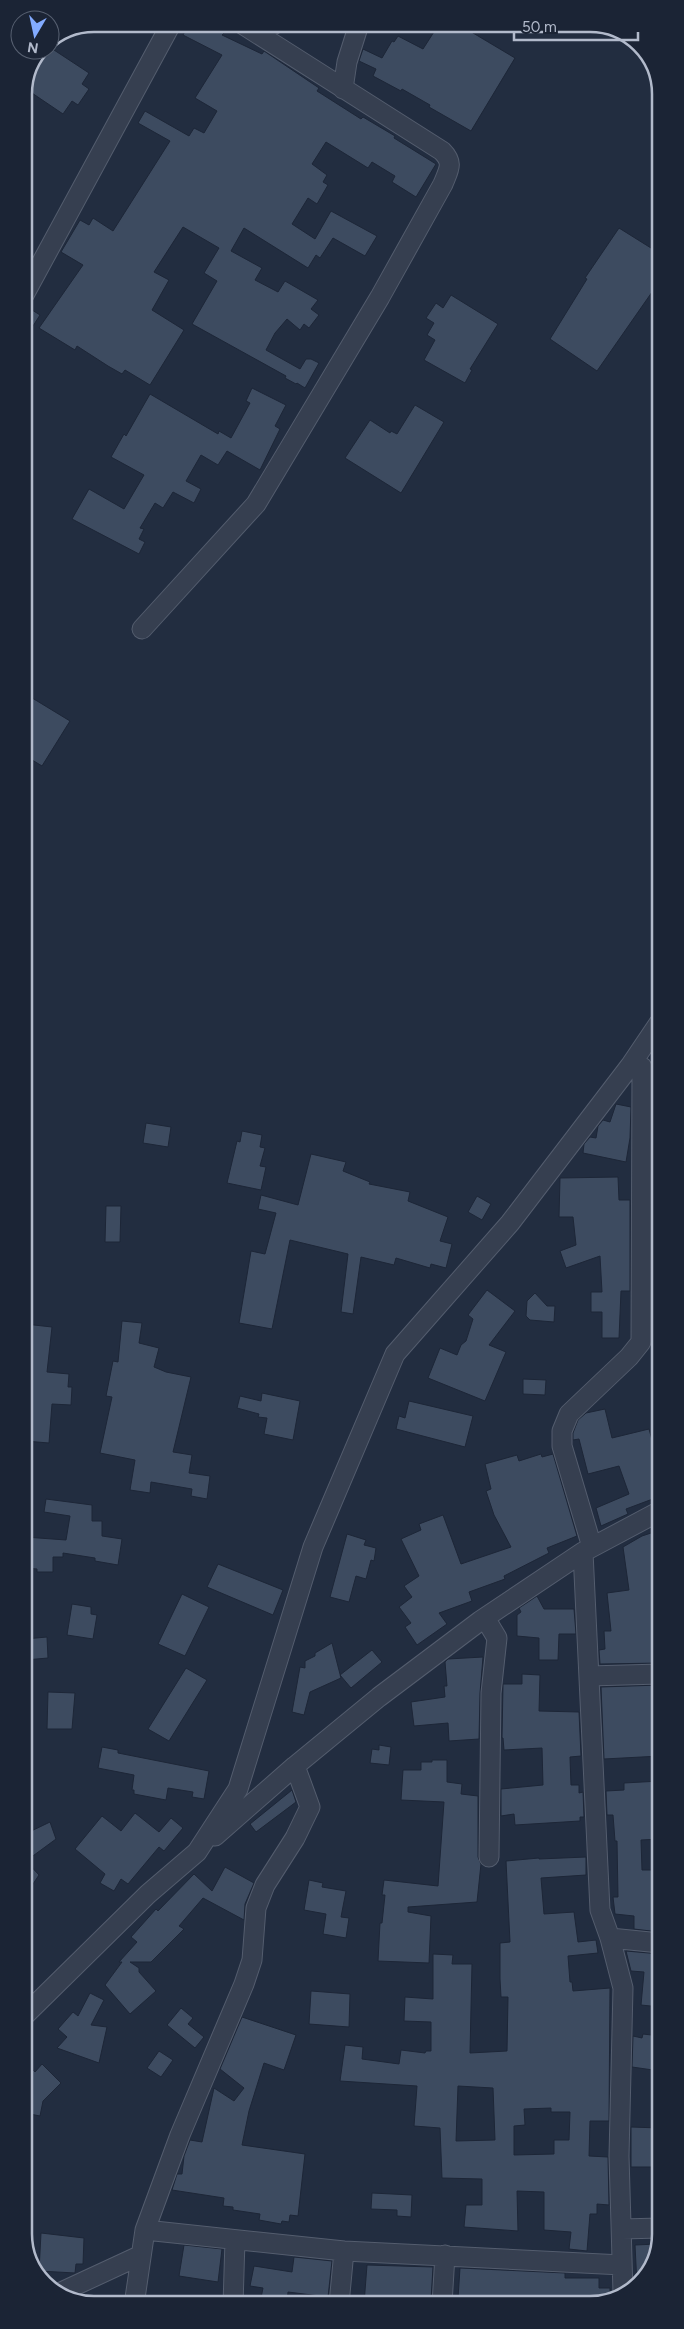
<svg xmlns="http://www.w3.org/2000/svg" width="684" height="2329" viewBox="0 0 684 2329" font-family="Figtree,sans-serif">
<rect width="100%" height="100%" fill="#222d40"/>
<path fill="#3d4b60" stroke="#1d2637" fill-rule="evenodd" d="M189,24H206L224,33L222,35L262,54L264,51L319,88L317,91L361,119L363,117L395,136L394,138L436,164L416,197L392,182L395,176L372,162L368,168L326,142L312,164L327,175L323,182L328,185L317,204L308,198L292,224L315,239L331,211L377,236L365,256L333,238L320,258L316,255L308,268L244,228L231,251L262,268L255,280L278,292L285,281L318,300L311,309L319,315L309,328L304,324L300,330L287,319L275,333L266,350L300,369L306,359H311L319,363L305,388L297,383L296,384L285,378L286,376L192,324L217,281L204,273L219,248L183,227L154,272L169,280L152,310L184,330L150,385L125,370L122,374L108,366L77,346L75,350L39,328L83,265L61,252L80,220L89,225L93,218L113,231L170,141L138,123L145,111L189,136L194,128L204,133L217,111L195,98L222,55L183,35Z
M439,24H458L515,58L471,131L429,107L430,105L402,89L401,91L373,76L376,69L359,61L363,49L382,58L392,41L394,42L398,36L423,49Z
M42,50H54L89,73L82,84L89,89L78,105L72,101L63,114L26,89Z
M619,228L659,253V282L597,371L550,339L587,279L585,278Z
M451,295L498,324L470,369L472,370L465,383L424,360L435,340L427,335L434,323L426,318L436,303L443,308Z
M29,308L40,315L33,326L24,320V315Z
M252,388L286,405L275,426L280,429L260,470L227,451L218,465L201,455L186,481L201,489L194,503L173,492L163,508L155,503L140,528L144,529L139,539L145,542L139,554L72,519L89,489L124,509L144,475L111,457L124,434L126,436L150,394L218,434L219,431L231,438L250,403L246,401Z
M415,405L444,422L401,493L345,458L370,420L390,433L391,431L397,434Z
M24,693L70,721L42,766L24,755Z
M616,1104L631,1107L630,1138L626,1162L583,1153L584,1144L590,1137L596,1138L598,1126L603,1120L610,1122Z
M146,1123L171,1127L168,1147L143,1143Z
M242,1131L262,1135L260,1147L265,1148L260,1166L266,1167L261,1190L227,1183L237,1141L240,1142Z
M311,1154L346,1162L343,1171L370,1182L369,1184L410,1192L408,1201L448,1217L440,1241L452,1244L446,1268L431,1264L430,1268L396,1258L394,1265L361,1257L353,1314L341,1312L348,1254L290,1240L272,1329L239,1323L251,1251L265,1254L276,1213L258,1209L261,1195L298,1205Z
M618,1177L619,1200H630V1291H621L619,1338H602V1312H591V1292H602L600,1256L566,1268L560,1251L576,1245L573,1217H559L560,1178Z
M477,1196L491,1204L482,1220L468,1212Z
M106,1206H121L120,1242H105Z
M653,1207L660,1208V1243L653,1242Z
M487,1290L515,1311L489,1345L506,1352L485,1401L428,1378L440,1348L457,1355L461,1345L466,1341L473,1319L468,1315Z
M535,1293L547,1306H555L554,1322L530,1320L526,1316L527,1301Z
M122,1321L142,1323L139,1343L159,1348L154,1367L166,1372L191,1377L173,1452L192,1455L189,1473L210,1476L207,1499L191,1496L192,1489L151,1482L150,1493L130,1490L135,1460L100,1453L112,1397L106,1396L113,1361L118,1362Z
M25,1324L52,1327L47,1372L69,1374L68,1387H72L71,1405L52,1404L49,1443L25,1441Z
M523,1379L546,1380L545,1395L523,1394Z
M262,1393L300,1401L293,1440L264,1434L267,1418L258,1417L259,1414L237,1408L240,1396L261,1401Z
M409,1401L473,1416L465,1447L396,1429L399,1416L405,1418Z
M605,1409L612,1438L649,1429L660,1469V1478L653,1480L658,1497L626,1509L628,1514L601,1526L596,1508L629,1494L619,1466L588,1474L579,1439L573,1440V1433L578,1420L586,1413Z
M541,1454L542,1457L553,1454L577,1536L547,1548L549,1553L504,1576L505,1579L469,1592L472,1601L439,1613L447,1624L417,1645L405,1627L411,1623L399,1607L412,1597L404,1586L419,1576L401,1539L421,1530L419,1524L443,1515L461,1564L511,1547L494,1515L486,1491L491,1489L485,1464L517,1455L519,1461Z
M46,1499L92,1505V1521H102V1536L122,1539L118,1565L95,1561V1558L63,1553V1557H53V1572H37V1569L25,1568V1537L66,1540L70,1516L44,1512Z
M660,1530V1663L600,1664L599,1650L605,1649L604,1631H611L607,1593L629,1590L623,1547L642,1536Z
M347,1534L366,1540L364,1545L376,1548L374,1561L371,1560L366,1579L356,1576L349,1602L330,1597Z
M218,1564L283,1590L273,1615L207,1587Z
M182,1594L209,1607L185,1656L158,1644Z
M537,1596L544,1609H574L576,1634H559L558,1660H539V1638L517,1636V1615L521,1612L519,1608Z
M72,1604L91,1607V1614L97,1615L93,1639L67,1635Z
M47,1637L48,1658L25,1660V1639Z
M332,1643L341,1678L310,1692L304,1715L292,1712L300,1667L305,1668V1661L315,1656V1653Z
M372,1650L382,1662L351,1688L340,1675Z
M483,1657L480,1693L479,1739L449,1741L448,1723L414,1726L411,1702L445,1697L444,1686H447L445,1662L448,1659Z
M186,1668L207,1680L169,1741L148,1729Z
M522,1674L540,1675L539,1711L579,1712L581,1756L570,1757L571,1785H579V1793L583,1792L584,1817H580V1821L515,1825L514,1814L501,1816V1789L543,1785L542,1748L504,1750L503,1738H502L503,1684H522Z
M660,1685V1756L604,1759L601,1687Z
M48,1692L75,1693L72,1729H47Z
M379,1745L391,1747L389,1765L370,1763L372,1749L379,1750Z
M102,1747L118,1750V1753L209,1771L204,1799L192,1797L193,1792L168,1788L166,1800L134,1794V1790H132L134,1775L98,1768Z
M432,1760H447V1782L462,1784L461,1794L478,1796V1857L481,1864L477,1902L408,1907V1912L431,1916L429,1963L378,1961L380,1923H382L385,1895H382L384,1880L438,1886L444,1802L401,1800L403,1770H421V1762H432Z
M660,1781V1839L641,1840L642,1870H660L659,1932L634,1929V1916L615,1914L613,1897H618L617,1841H615L613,1815H607L606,1791L624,1790V1783Z
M292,1790L296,1802L256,1832L250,1824Z
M135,1813L159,1832L171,1818L183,1828L164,1851L159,1847L128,1884L121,1879L114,1891L100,1883L105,1874L75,1849L102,1816L121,1831Z
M50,1822L56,1839L26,1861L39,1875L25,1896V1834Z
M586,1857V1875L541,1878L544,1914L574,1912L578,1942L596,1940L598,1953L568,1956L570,1982H572L573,1991L610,1988L609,2121H590L589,2156L608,2157L609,2205L597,2204V2214H590L587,2251L569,2249L571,2232L544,2230V2192L517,2191L518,2231L464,2227L466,2205H482V2179L442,2178L440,2128L414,2126L417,2086L340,2081L345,2045L363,2047L362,2059L399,2064L401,2050L425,2053L426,2051H431V2022L404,2021L405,1997L433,1999V1954L453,1955L452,1964H472L470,2053L507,2051L508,1997H501L500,1979V1943L510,1942L506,1861L539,1858V1859ZM458,2086L493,2088L495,2140L456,2141ZM551,2108V2112H570L569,2140H554V2154L514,2155V2126L525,2125L524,2109Z
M225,1867L254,1883L245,1904L244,1920L203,1898L179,1926L184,1929L151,1962H130L139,1968V1972L156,1991L130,2014L105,1985L122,1962H119L137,1942L131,1937L156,1909L158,1911L194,1874L212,1891Z
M309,1880L323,1883L322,1887L346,1891L341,1917L349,1918L346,1938L323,1934L326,1914L304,1910Z
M626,1951L660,1954V2007L641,2005L644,1972L631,1971Z
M311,1991L350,1994L349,2027L309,2024Z
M90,1993L104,2000L91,2025L107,2027L99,2063L57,2048L67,2037L58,2029L73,2012L78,2016Z
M181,2008L193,2018L188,2024L204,2037L195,2048L167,2025Z
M242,2017L296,2035L284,2070L264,2063L249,2111L242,2145L305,2154L298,2216L290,2215L289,2222L282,2221L281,2224L259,2220L260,2214L233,2210V2207L223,2206L224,2198L172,2190L177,2174H182L184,2156L190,2140L202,2142L214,2088L234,2101L244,2088L220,2069Z
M643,2034L660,2036V2071L632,2067L633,2036L642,2038Z
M159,2051L173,2060L161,2077L147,2068Z
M42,2064L61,2083L43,2101L40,2116L25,2113V2096L31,2068L35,2072Z
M631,2127L660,2128V2167H631Z
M372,2193L412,2195L411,2217L397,2216V2210L371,2209Z
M41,2233L84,2238L83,2264H76L75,2273L39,2271Z
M657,2244L643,2281L637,2285L635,2245Z
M184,2245L222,2249L218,2282L179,2276Z
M294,2257L332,2261L328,2297L288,2292L287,2305H273V2300L261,2298L263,2288L250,2286L254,2266L292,2272Z
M367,2265L433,2267L431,2300L416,2298L415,2304H364Z
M460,2268L565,2273V2278H599V2288H610V2300L604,2304H472L473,2300L458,2298Z"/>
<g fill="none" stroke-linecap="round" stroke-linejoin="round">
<g stroke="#545d6e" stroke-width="21">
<path id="minor" d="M253,30L275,24
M343,89L347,62L359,24
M24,295L171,24
M142,629L256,504L380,297L443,184C449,169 454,163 442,151L242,24
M592,1547L562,1446V1431L569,1414L629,1357L641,1342L642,1067
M583,1552L600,1910L610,1938L623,1988L619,2156L623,2293
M485,1618L497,1638L491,1693L489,1857
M589,1676L660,1674
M215,1836L295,1766L379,1697L480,1621L583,1552L660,1511
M610,1938L660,1943
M25,2015L148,1894L197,1852L238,1789L313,1547L395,1354L510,1223L630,1066L659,1023
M622,2229L660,2228
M145,2230L344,2251L622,2265
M59,2293L141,2255
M339,2304L344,2251
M442,2304L445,2255
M134,2305L145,2230L180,2135L244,1984L252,1960L256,1908L265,1885L295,1838L310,1807L295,1766
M233,2305L235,2240"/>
</g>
<use href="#minor" stroke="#363f50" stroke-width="19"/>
</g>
<path d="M0 0H684V2329H0ZM94 32H590A62 62 0 0 1 652 94V2234A62 62 0 0 1 590 2296H94A62 62 0 0 1 32 2234V94A62 62 0 0 1 94 32Z" fill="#1b2435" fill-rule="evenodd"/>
<path fill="none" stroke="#b2bacb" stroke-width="2.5" d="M94 32H590A62 62 0 0 1 652 94V2234A62 62 0 0 1 590 2296H94A62 62 0 0 1 32 2234V94A62 62 0 0 1 94 32Z"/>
<g transform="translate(35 35) rotate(189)"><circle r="24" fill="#1b2435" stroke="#576071"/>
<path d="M0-4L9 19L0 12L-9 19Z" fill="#83abff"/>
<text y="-8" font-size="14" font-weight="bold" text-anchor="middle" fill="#b2bacb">N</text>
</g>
<path d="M514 32v8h124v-8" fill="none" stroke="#b2bacb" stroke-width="2.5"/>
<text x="522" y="32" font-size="15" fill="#b2bacb" stroke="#1b2435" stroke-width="4" paint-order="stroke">50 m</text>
</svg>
